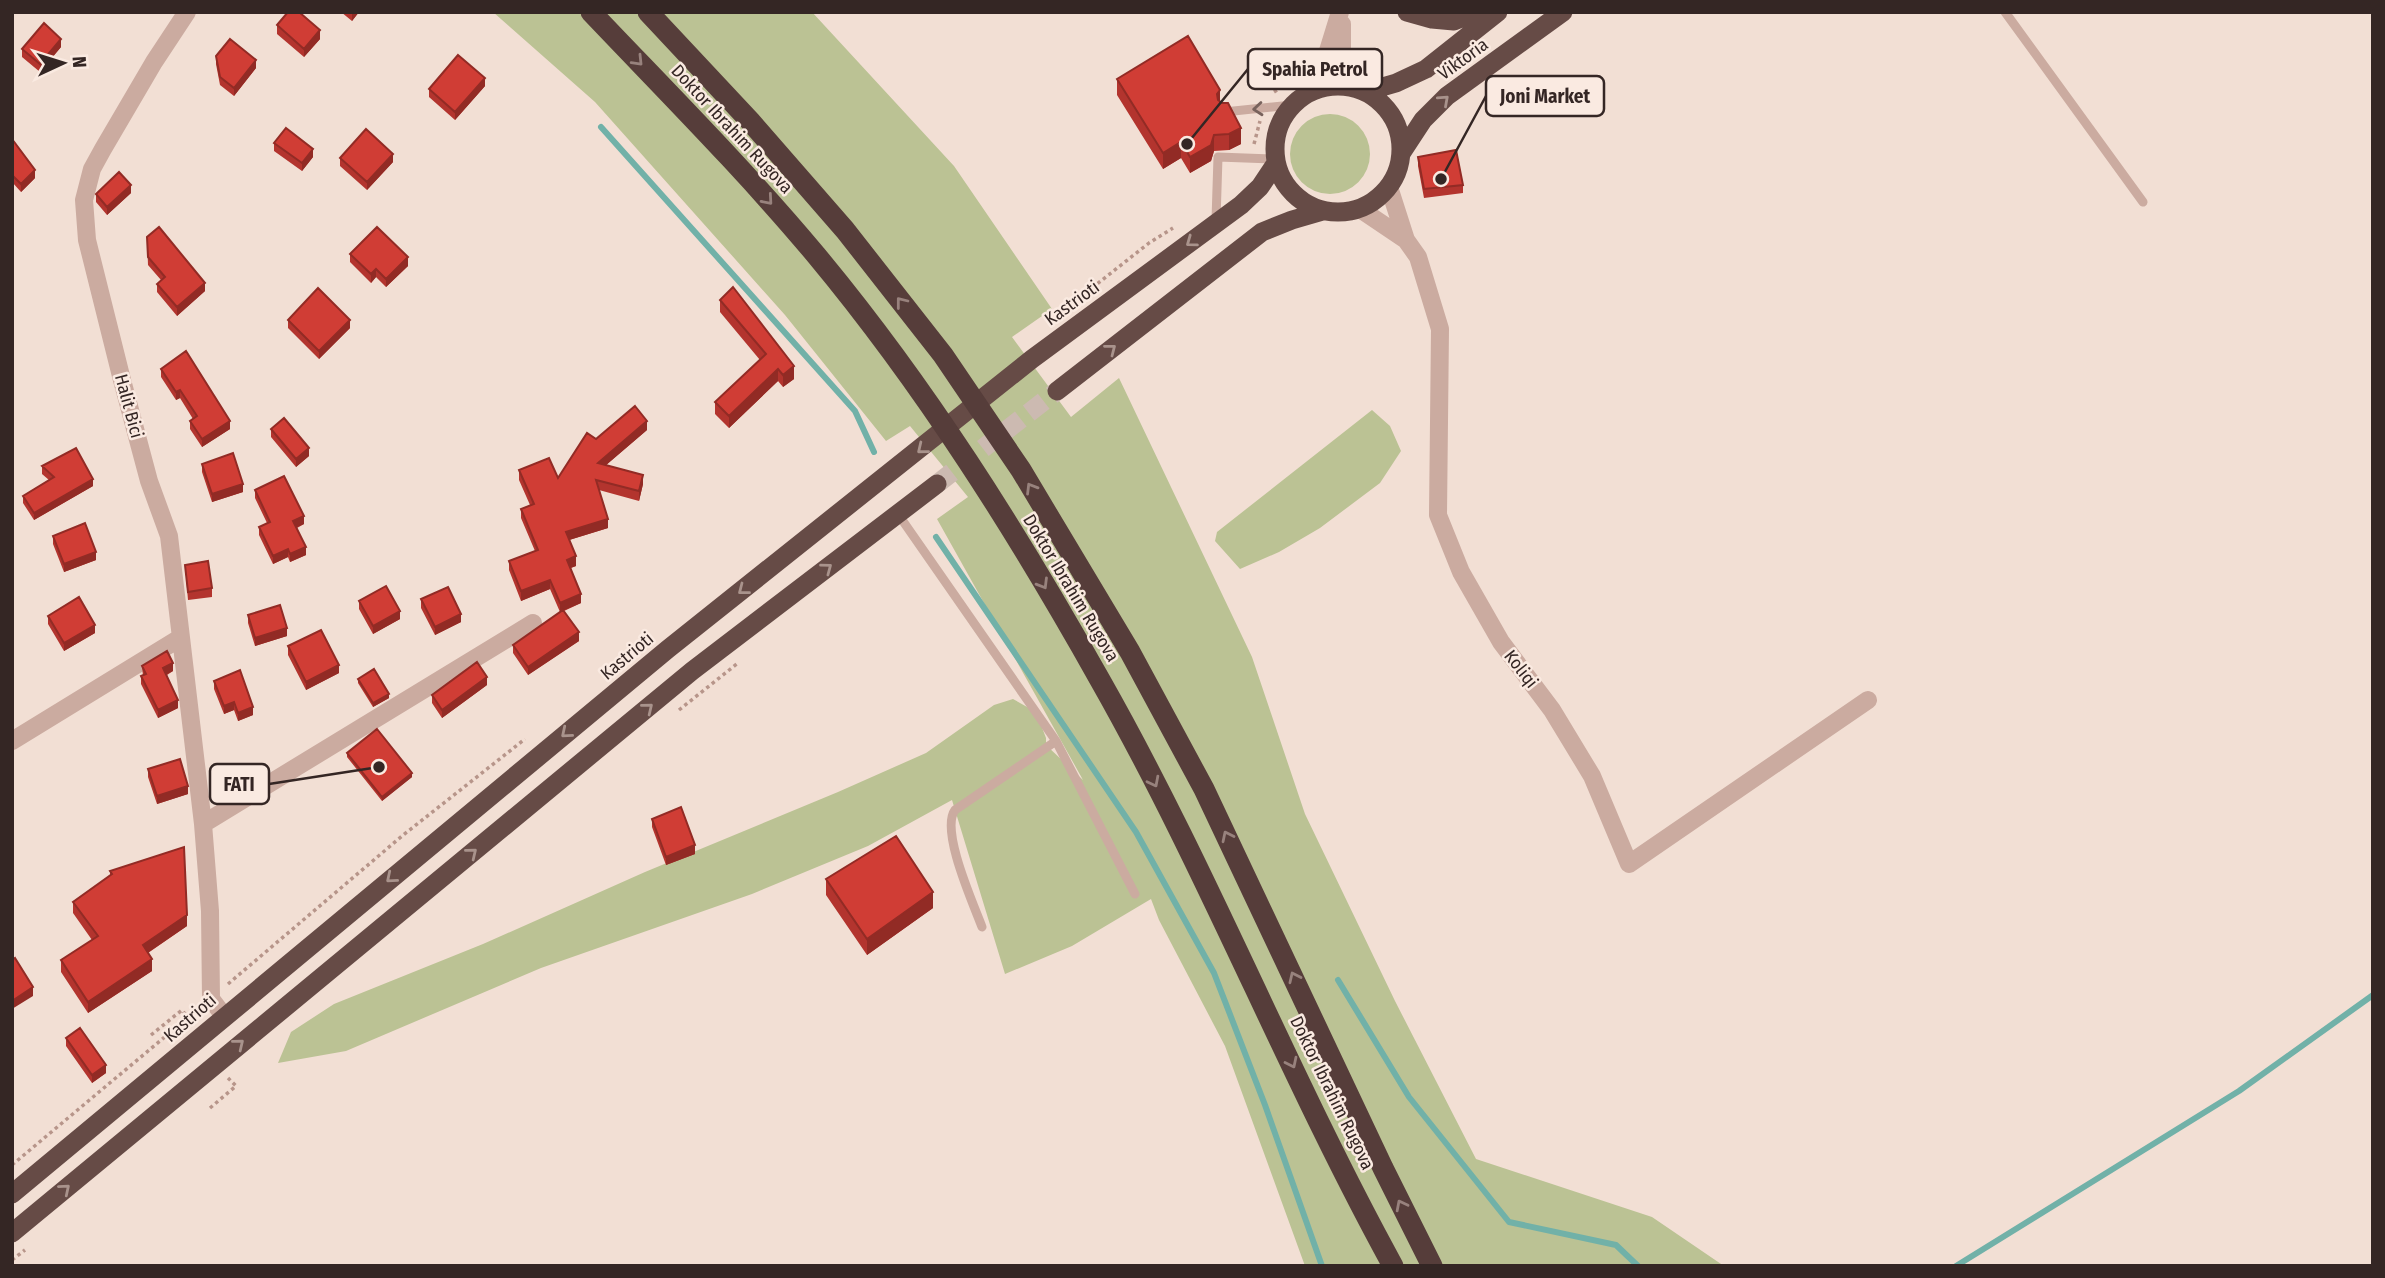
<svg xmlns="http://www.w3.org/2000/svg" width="2385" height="1278" viewBox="0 0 2385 1278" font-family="'Fira Sans Condensed',sans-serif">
<rect width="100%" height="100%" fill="#f2dfd4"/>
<path fill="#bbc294" d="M493,12H812L954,166L1052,309L1012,337L1071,417L1119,378L1252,657L1305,814L1395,1001L1476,1159L1652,1217L1724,1266H1305L1225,1046L1159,920L1151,899L1072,946L1005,974L952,800L868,846L752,894L541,968L346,1051L278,1063L291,1032L334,1004L483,944L645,872L838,792L926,753L994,705L1013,699L1036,712L1046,738V745L1083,780L937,519L968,497L910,426L886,441L785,315L595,102Z
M1290 154a40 40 0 1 1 80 0a40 40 0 1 1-80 0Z
M1372,410L1390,426L1401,451L1380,483L1320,528L1279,552L1240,569L1215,541L1217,532Z"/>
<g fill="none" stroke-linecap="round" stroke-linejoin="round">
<path stroke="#71b1a8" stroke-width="6" d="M601,127L855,411L874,452
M936,537L1136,832L1214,973L1265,1105L1322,1266
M1338,980L1409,1097L1509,1222L1616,1245L1638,1266
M1956,1266L2239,1091L2373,995"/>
<path stroke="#ccbab1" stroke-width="19" stroke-dasharray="19 10" stroke-linecap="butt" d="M937,484L1057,391"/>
<path stroke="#b7958a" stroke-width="3.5" stroke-dasharray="3.5 3.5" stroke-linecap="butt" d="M1274,92L1297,77L1305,54
M1254,144L1260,121
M1092,288L1149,243L1173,228
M679,710L738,663
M228,984L402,836L525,739
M151,1035L182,1010L188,1018
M210,1108L236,1086L228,1078
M12,1165L198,1009
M12,1260L25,1250"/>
<path stroke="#cbaba0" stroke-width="9" d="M2005,12L2143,202
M1224,112L1292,105
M1216,220L1218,157L1275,159
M898,514L1056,741L1135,894
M982,927C973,903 940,830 955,810L1056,741"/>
<path stroke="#cbaba0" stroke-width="18" d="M187,12L154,62L103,149L92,169L84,200L87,240L122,380L149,481L169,536L203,824L210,911L211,999L224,1016
M1389,187L1406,240L1418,257L1440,329L1438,515L1461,572L1501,642L1552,710L1592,776L1629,864L1868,700
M1360,209L1406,240
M12,741L180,638
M203,824L533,623"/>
<path stroke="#cbaba0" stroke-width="18" d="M1342,24V50L1349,87
M1316,90L1340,12"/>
<path stroke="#664b46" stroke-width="19" d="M1407,12L1432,19L1454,21L1476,12
M1275 149a63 63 0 1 1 126 0a63 63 0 1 1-126 0Z
M1365,92L1396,83L1426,69L1498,12
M1402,152L1423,120L1447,96L1563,12
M1057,391L1262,232L1292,220L1323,211
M12,1194L668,649L1032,359L1241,205L1260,187L1276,163
M12,1233L692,671L937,484"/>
<path stroke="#563d3a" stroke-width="21" d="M591,12C667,92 745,170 816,255C925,386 1017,532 1100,680C1208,870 1288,1075 1393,1266
M648,12L750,121L845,230L943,355L1021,470L1130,652L1204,789L1383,1168L1432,1266"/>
</g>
<path fill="#b3342e" d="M341,12H359L352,21Z
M277,25L320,39L304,57L277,34Z
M61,47L40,72L22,57V49Z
M216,56L256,68L234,96L220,85L216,64Z
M1117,79L1220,102L1241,144L1229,150L1214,151L1211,161L1190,173L1181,158L1163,169L1117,95Z
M485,86L455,120L429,97V89Z
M12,139L35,178L21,192L12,182Z
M274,143L313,157L302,171L274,151Z
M1418,157L1463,185V193L1424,198L1418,166Z
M340,158L393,162L367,190L340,166Z
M131,193L107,215L96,202V194Z
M147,237L205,291L177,316L157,292V284L161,280L148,265Z
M350,254L408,266L386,287L376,277L371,283L350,262Z
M720,300L794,379L783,387L778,381L729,428L715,414V402L760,360L720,312Z
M288,320L350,328L319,359L288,328Z
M161,369L230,429L202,447L190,429V421L193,419L180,398L176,400L161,377Z
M271,429L309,456L296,467L271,437Z
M647,430L606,465L643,484L639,501L599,490L608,528L569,540L576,566L571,568L581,603L564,611L579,641L528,675L513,653V645L560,612L550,589L521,601L509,570V561L535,551L521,518V509L530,505L519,480V470L558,478L596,439Z
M202,464L243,492L212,502L202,472Z
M42,466L93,486L34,520L23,503V496L49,480L42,474Z
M255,490L304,524L297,528L306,555L290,562L288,557L273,564L259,535V527L267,523L255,498Z
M53,536L96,560L64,572L53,544Z
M185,565L212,588V597L188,600Z
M421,599L461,622L435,635L421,608Z
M359,601L400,619L373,634L359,609Z
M248,615L287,636L255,646L248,623Z
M48,616L95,633L64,651L48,624Z
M288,646L339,673L306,690L288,655Z
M142,666L173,671L167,675L178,708L158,718L141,684V676H143Z
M358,679L389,698L373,707L358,683Z
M214,681L253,715L238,721L234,710L224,714L214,689Z
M487,685L442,718L432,703V695Z
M347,753L412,777L382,801L347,757Z
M148,769L188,794L157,804L148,777Z
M652,819L695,854L666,865L652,827Z
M110,871L187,926L148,953L152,971L88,1013L61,972V960L92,940L73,913V902L110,876Z
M826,879L933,908L867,955L826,895Z
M66,1038L106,1073L92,1083L66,1046Z"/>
<path fill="#922b25" d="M352,12H359L352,21Z
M320,30V39L304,57V49Z
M61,39V47L40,72V64Z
M256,60V68L234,96V88Z
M485,78V86L455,120V112Z
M1220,90V106L1217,110V94Z
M1241,128V144L1229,150V134Z
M1214,135V151L1211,161L1190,173V157Z
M1181,142V158L1163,169V153Z
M313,149V157L302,171V163Z
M393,154V162L367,190V182Z
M35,170V178L21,192V184Z
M131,185V193L107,215V207Z
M408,257V266L386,287V279Z
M376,269V277L371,283V274Z
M205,283V291L177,316V307Z
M350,320V328L319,359V351Z
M794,366V379L783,387V375Z
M778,369V381L729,428V416Z
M180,390V398L176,400V392Z
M230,421V429L202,447V439Z
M647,421V430L598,472V463Z
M309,448V456L296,467V459Z
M643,475V484L639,501V491Z
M93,479V486L34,520V513Z
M243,484V492L212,502V494Z
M304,516V524L293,529V521Z
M608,519V528L566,541V532Z
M306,547V555L290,562V554Z
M288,549V557L273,564V556Z
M96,552V560L64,572V564Z
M576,556V566L567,569V560Z
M550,580V589L521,601V591Z
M581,594V603L560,612V603Z
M400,611V619L373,634V626Z
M461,614V622L435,635V627Z
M95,625V633L64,651V643Z
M287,628V636L255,646V638Z
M579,632V641L528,675V667Z
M173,663V671L163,676V668Z
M339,665V673L306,690V682Z
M487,677V685L442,718V710Z
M389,694V698L373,707V703Z
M178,700V708L158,718V710Z
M234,702V710L224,714V706Z
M253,707V715L238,721V713Z
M412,773V777L382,801V797Z
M188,786V794L157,804V796Z
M695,845V854L666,865V857Z
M933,892V908L867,955V939Z
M187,915V926L143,956V945Z
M152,959V971L88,1013V1002Z
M33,987V996L12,1009V1001Z
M106,1065V1073L92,1083V1075Z"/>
<path fill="#d03d35" stroke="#922b25" stroke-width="2" d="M288,12H299L320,30L304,49L277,25Z
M44,23L61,39L40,64L22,49Z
M1188,36L1220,90L1217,94L1218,100L1222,103H1228L1241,128L1229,134L1214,135L1211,145L1190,157L1181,142L1163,153L1117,79Z
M230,39L256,60L234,88L220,77L216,56Z
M458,55L485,78L455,112L429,89Z
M286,128L313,149L302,163L274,143Z
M366,129L393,154L367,182L340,158Z
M12,139L35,170L21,184L12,175Z
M1456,150L1463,185L1424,189L1418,157Z
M119,172L131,185L107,207L96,194Z
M159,227L205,283L177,307L157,284L165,277L148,257L147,237Z
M377,227L408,257L386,279L376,269L371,274L350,254Z
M733,287L794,366L783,375L778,369L729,416L715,402L766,354L720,300Z
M318,288L350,320L319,351L288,320Z
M186,351L230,421L202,439L190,421L197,416L180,390L176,392L161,369Z
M635,406L647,421L598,463L643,475L639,491L596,480L608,519L566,532L576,556L567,560L581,594L560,603L550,580L521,591L509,561L538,550L521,509L534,504L519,470L549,458L558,478L587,433L596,439Z
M284,418L309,448L296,459L271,429Z
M76,448L93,479L34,513L23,496L54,477L42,466Z
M233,453L243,484L212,494L202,464Z
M284,476L304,516L293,521L306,547L290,554L288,549L273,556L259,527L270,522L255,490Z
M85,523L96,552L64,564L53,536Z
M208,561L212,588L188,592L185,565Z
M386,586L400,611L373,626L359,601Z
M448,587L461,614L435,627L421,599Z
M79,597L95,625L64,643L48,616Z
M280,605L287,628L255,638L248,615Z
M563,610L579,632L528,667L513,645Z
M321,630L339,665L306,682L288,646Z
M167,651L173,663L163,668L178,700L158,710L141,676L146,674L142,666Z
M477,662L487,677L442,710L432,695Z
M374,669L389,694L373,703L358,679Z
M240,670L253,707L238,713L234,702L224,706L214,681Z
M377,729L412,773L382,797L347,753Z
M180,759L188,786L157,796L148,769Z
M681,807L695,845L666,857L652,819Z
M896,836L933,892L867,939L826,879Z
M184,847L187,915L143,945L152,959L88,1002L61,960L98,936L73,902L112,874L110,871Z
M15,958L33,987L12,1001V960Z
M80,1028L106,1065L92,1075L66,1038Z"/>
<defs><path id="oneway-chevron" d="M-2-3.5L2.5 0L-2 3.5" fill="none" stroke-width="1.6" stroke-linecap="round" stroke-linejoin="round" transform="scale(1.75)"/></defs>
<g stroke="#98827d">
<use href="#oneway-chevron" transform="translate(638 61) rotate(46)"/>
<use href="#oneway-chevron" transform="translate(768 200) rotate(49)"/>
<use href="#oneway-chevron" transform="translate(901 302) rotate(-128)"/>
<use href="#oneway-chevron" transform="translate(1031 488) rotate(-121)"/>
<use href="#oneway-chevron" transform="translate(1043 584) rotate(59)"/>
<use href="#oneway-chevron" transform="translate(1154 782) rotate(63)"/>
<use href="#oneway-chevron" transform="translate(1227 836) rotate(-116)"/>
<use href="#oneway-chevron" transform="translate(1294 977) rotate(-115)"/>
<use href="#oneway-chevron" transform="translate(1292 1063) rotate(64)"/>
<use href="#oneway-chevron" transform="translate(1401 1205) rotate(-117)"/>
</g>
<g stroke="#a9938c">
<use href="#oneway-chevron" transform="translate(1444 100) rotate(-42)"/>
<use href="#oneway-chevron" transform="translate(1191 242) rotate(144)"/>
<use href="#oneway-chevron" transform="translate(1111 349) rotate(-38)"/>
<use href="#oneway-chevron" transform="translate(922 449) rotate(141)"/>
<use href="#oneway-chevron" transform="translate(827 568) rotate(-37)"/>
<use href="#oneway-chevron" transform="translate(743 590) rotate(142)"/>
<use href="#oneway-chevron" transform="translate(648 708) rotate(-39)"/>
<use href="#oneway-chevron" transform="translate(566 733) rotate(140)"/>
<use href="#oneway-chevron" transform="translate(472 853) rotate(-39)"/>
<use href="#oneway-chevron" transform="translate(391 878) rotate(140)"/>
<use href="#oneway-chevron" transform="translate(239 1044) rotate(-39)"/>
<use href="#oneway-chevron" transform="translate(65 1189) rotate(-40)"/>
</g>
<use stroke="#78625c" href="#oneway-chevron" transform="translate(1258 109) rotate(175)"/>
<g text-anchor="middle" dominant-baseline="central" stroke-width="5" stroke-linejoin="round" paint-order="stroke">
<g font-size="18" fill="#342624" stroke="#faeae1">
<text transform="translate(1463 59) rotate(-36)">Viktoria</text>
<text transform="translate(732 129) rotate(47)">Doktor Ibrahim Rugova</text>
<text transform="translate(1072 303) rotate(-36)">Kastrioti</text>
<text transform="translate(129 406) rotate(75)">Halit Bici</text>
<text transform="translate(1071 588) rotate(59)">Doktor Ibrahim Rugova</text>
<text transform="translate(627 656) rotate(-40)">Kastrioti</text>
<text transform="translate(1521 669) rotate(52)">Koliqi</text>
<text transform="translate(190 1018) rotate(-41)">Kastrioti</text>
<text transform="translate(1332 1093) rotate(64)">Doktor Ibrahim Rugova</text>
</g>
</g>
<path fill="none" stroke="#342624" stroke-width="2.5" d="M1187 144L1248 69M1441 179L1486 96M379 767L269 784"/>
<g fill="#342624" stroke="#faeae1" stroke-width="2.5">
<circle cx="1187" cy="144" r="7"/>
<circle cx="1441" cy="179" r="7"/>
<circle cx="379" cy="767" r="7"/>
</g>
<g fill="#faeae1" stroke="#342624" stroke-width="2.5">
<rect x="1248" y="49" width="134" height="40" rx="7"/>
<rect x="1486" y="76" width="118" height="40" rx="7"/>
<rect x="210" y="764" width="59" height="40" rx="7"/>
</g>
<g font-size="19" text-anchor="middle" font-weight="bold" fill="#342624">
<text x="1315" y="76">Spahia Petrol</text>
<text x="1545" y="103">Joni Market</text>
<text x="239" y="791">FATI</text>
</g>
<rect width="2385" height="1278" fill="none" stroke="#342624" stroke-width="28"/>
<g transform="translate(63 63) rotate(86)" stroke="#faeae1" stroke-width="5" paint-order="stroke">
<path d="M0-5L12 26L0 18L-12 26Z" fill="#342624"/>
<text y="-10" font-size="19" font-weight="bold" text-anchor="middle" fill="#342624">N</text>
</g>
</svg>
